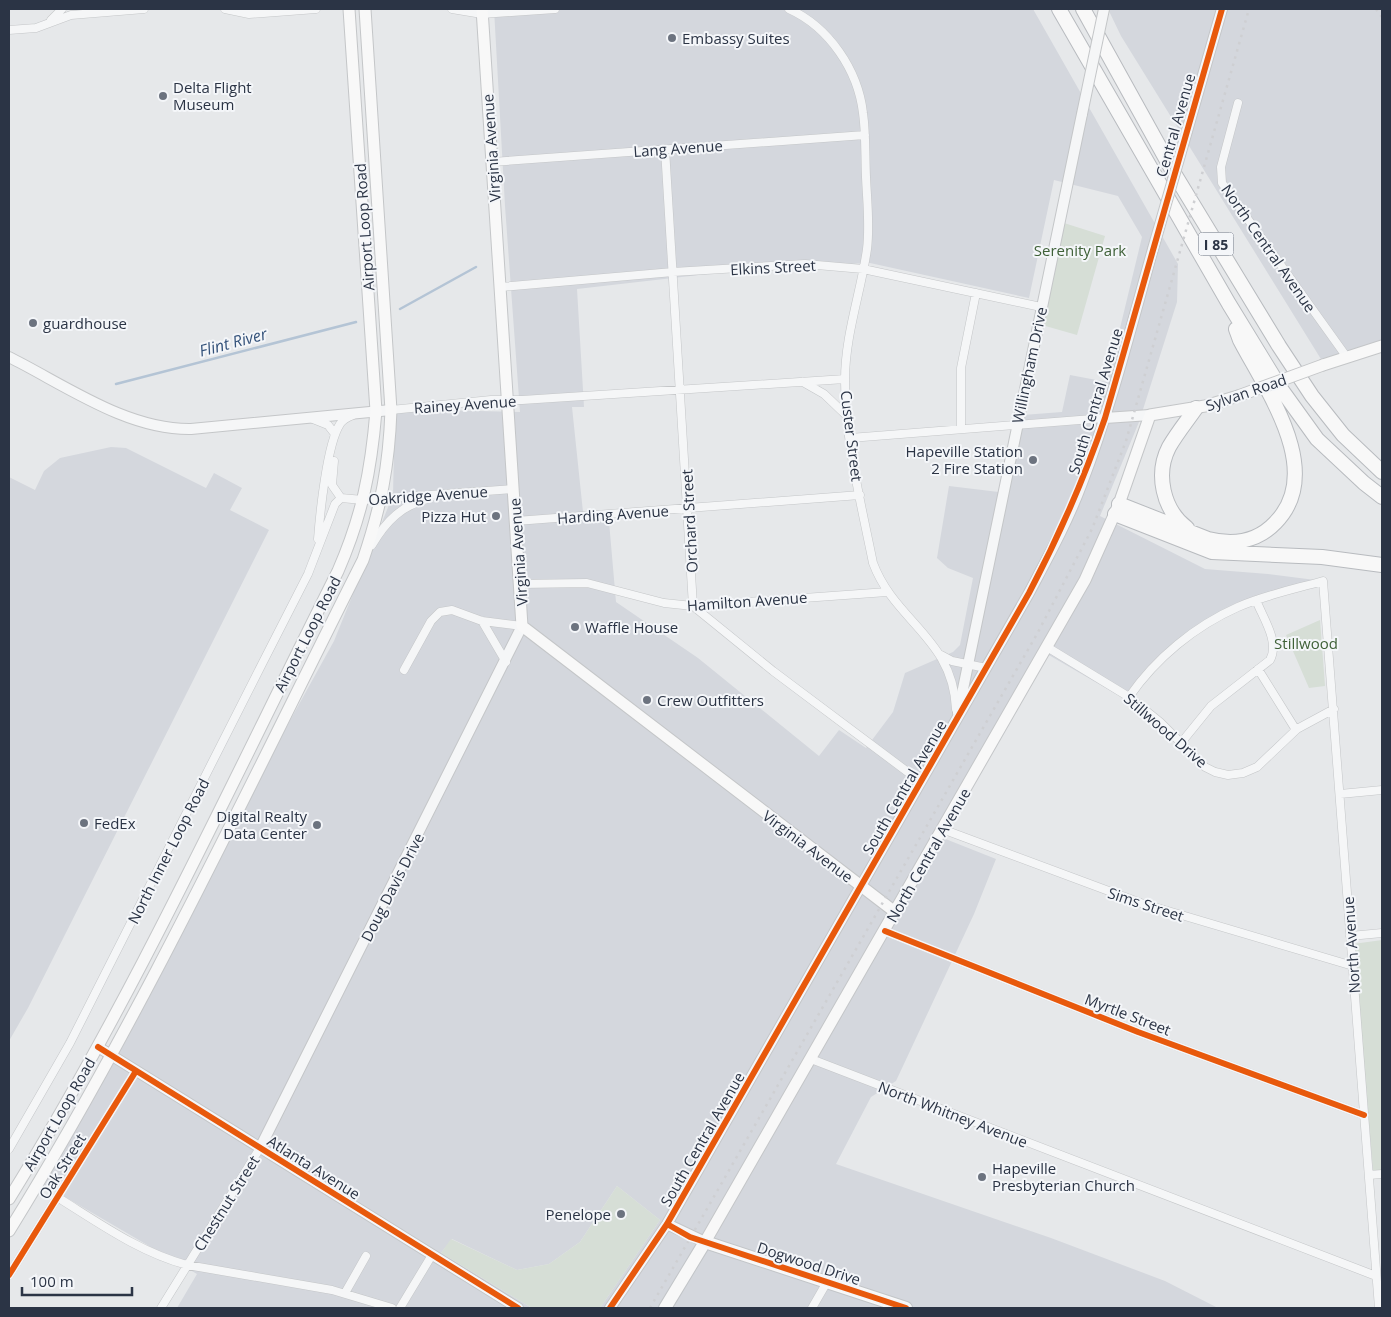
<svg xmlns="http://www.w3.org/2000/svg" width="1391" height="1317" viewBox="0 0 1391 1317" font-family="'Open Sans',sans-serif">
<rect width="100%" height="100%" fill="#e6e8ea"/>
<path fill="#d4d7dd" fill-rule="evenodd" d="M494,9H1033L1178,264L1177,302L1139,422L1100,516L1205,569L1268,574L1323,581L1217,617L1156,663L1123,698L1047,654L943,838L996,859L974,914L896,1081L871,1097L836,1164L1051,1238L1165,1281L1218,1308H600L660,1220L617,1186L580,1242L549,1264L517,1270L452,1239L441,1253L532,1308H177L197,1274L36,1180L334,641L393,495L395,409L520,412L505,206ZM1054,180L1118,196L1142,237L1107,382L1070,375L1062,412L1023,415L1007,493L949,486L937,558L948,568L973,578L960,645L953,652L905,673L893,712L866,748L839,730L819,756L698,658L616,602L608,510L583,512L572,407H584L577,289L760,268L870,263L1029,298Z
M1108,9H1382V345L1324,364L1121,36Z
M111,447L126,448L206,488L214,473L242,488L230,510L269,530L28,1008L9,1041V477L35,490L44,471L60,458Z"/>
<path fill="#d6ded6" d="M1064,223L1105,236L1077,335L1042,325Z
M1320,620L1325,686L1309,688L1286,635Z
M1382,940V1170H1373L1353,944Z
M617,1186L660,1220L600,1308H532L441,1253L451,1239L517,1270L549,1264L580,1242Z"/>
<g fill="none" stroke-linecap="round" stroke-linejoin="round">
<path stroke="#b4c4d5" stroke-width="2.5" d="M400,309L476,267
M116,384L356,322"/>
<g stroke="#c4c6c8" stroke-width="9">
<path id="minor" d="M225,9L249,14L316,9
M452,9L482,14L555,9
M789,9C829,27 858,70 863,113C866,134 865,156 866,177C867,201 870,225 867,249C861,292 845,335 845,380C845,441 861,503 873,563C895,622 953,638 956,709
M51,20L62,9
M9,30L36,28L71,15L144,9
M1238,103L1221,167L1222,183L1346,356
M665,149L693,606L773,671L921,782
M492,162L865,135
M501,287L673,272L805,264L863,269L1041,307
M803,382L824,394L846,415
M391,410L491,400H522L845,379
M313,419L328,425L335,434
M961,429V368L976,293
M850,438L1105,418
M334,461L332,485L341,498
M341,498L363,500L514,489
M516,521L860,495
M318,539C320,513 327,444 340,424C343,419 348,417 353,415
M372,545C386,521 402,505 430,498
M520,584L587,583L664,603L693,606L887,592
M482,621L506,662
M1047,647L1129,697L1160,722L1205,767L1215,772L1228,775L1243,773L1257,767L1297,729L1334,709
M941,655L952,661L986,668
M1258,669L1296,730
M404,670L431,621L440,612L452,610L482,621L522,626
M1129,697C1156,658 1195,626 1238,607C1265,595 1295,589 1323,581L1379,1308
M1181,743L1211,706L1270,660C1280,642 1263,618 1256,600
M1340,794L1382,790
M942,829L1141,903L1353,966
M885,931L1138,1032L1364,1115
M1350,936L1382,933
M811,1059L1376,1276
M9,1149L70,1043L262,664L308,574L335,504L341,498
M1369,1175L1382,1174
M57,1197C99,1223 139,1252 187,1265L332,1290L392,1308
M9,1275L136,1071
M345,1293L366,1256
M161,1308L260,1148
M400,1308L432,1255
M812,1308L827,1282"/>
</g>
<g stroke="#c4c6c8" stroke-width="12">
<path id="tertiary" d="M1187,131L1222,9
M9,357C65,385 127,430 191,429L391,410
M1105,418L1150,415
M958,713L1082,114
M98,1047L518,1308
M260,1148L522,626
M667,1224L705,1242
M610,1308L667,1224L1029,593C1048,557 1068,521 1082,483C1111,407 1131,327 1153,249"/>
</g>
<g stroke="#c4c6c8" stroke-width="13">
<path id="secondary" d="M482,9L522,626L895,912
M1323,365L1382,346
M9,1199C133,999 232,782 338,571C362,516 371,471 376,411L349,9
M9,1231C142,1016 249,786 363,560C381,507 389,466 391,410L365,9
M705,1242L1085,580L1119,504L1150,415L1205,406L1238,396"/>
</g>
<g stroke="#c2c5c8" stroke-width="14">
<path id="primary" d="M665,1308L705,1242L906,1308"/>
</g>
<g stroke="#b8bbbf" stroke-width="16">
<path id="motorway" d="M1059,9L1229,304L1281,389L1317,439L1364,483L1382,497
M1083,9L1175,175L1279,346L1312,396L1343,435L1382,472
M1119,504L1208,539C1232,545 1257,542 1275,523C1326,472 1266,390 1240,340L1236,329
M1115,514L1212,552L1322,557L1382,565
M1187,528C1163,510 1155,474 1169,447C1177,433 1187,421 1196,408"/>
</g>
<use href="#minor" stroke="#f5f6f7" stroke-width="8"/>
<use href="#tertiary" stroke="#f5f6f7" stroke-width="10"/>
<use href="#secondary" stroke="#f8f8f8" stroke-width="11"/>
<use href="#primary" stroke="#f8f8f8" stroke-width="12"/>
<use href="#motorway" stroke="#f8f8f8" stroke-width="14"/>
<path stroke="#cecfd2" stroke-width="2.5" stroke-dasharray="2.5 5" stroke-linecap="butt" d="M1376,9L1382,17
M650,1308L1037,634L1092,529L1126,441L1249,9"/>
<g stroke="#c4c6c8" stroke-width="12" stroke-linecap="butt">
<path id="tertiary-bridge" d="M1082,114L1104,9
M1153,249L1187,131"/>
</g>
<g stroke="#c4c6c8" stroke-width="13" stroke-linecap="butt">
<path id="secondary-bridge" d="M1238,396L1323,365"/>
</g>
<use href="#tertiary-bridge" stroke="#f5f6f7" stroke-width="10"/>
<use href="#secondary-bridge" stroke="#f8f8f8" stroke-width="11"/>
<g stroke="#f4f6f9" stroke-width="9">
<path id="cycleway" d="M885,931L1138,1032L1364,1115
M98,1047L518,1308
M667,1224L690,1237L906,1308
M9,1275L136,1071
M610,1308L667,1224L1029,593C1059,536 1084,479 1105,418L1222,9"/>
</g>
<use href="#cycleway" stroke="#e8590c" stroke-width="6"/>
</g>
<g fill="#6c737f" stroke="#f4f6f9" stroke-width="2">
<circle cx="672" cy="38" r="5"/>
<circle cx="163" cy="96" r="5"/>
<circle cx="33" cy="323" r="5"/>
<circle cx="1033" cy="460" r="5"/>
<circle cx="496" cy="516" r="5"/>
<circle cx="575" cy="627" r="5"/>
<circle cx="647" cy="700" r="5"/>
<circle cx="84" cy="823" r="5"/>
<circle cx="317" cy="825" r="5"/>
<circle cx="982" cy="1177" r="5"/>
<circle cx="621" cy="1214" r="5"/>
</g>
<g text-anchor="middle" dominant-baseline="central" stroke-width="4" stroke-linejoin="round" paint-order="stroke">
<rect fill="#f4f6f9" stroke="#676e7b" stroke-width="1" x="1198.5" y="232.5" width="35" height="23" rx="4"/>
<g font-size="14" font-weight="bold" fill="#2b3445">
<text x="1216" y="244">I 85</text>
</g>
<g font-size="15" fill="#2b3445" stroke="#f4f6f9" text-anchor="start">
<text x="682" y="38">Embassy Suites</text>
<text x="173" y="87">Delta Flight<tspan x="173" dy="17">Museum</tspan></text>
<text x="43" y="323">guardhouse</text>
<text x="1023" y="451" text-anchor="end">Hapeville Station<tspan x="1023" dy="17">2 Fire Station</tspan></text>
<text x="486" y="516" text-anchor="end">Pizza Hut</text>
<text x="585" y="627">Waffle House</text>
<text x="657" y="700">Crew Outfitters</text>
<text x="307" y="816" text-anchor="end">Digital Realty<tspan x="307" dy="17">Data Center</tspan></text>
<text x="94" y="823">FedEx</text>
<text x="992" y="1168">Hapeville<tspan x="992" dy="17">Presbyterian Church</tspan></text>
<text x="611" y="1214" text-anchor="end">Penelope</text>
</g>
<g font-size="15" fill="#2b3445" stroke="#f4f6f9">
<text transform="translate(1175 125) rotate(-74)">Central Avenue</text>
<text transform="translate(491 148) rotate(-94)">Virginia Avenue</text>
<text transform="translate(678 148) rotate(-4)">Lang Avenue</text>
<text transform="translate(364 227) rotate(-94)">Airport Loop Road</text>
<text transform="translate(1269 248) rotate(55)">North Central Avenue</text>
<text transform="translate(773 267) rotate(-3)">Elkins Street</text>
<text transform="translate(1029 365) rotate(-78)">Willingham Drive</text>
<text transform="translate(1246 392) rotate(-19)">Sylvan Road</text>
<text transform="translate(1095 401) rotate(-73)">South Central Avenue</text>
<text transform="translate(465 404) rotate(-4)">Rainey Avenue</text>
<text transform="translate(852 436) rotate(83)">Custer Street</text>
<text transform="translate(428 495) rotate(-4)">Oakridge Avenue</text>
<text transform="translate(613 514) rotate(-4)">Harding Avenue</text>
<text transform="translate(689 521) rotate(-93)">Orchard Street</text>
<text transform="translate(518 552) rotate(-94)">Virginia Avenue</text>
<text transform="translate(747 601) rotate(-4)">Hamilton Avenue</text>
<text transform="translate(307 634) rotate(-63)">Airport Loop Road</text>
<text transform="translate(1166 730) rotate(41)">Stillwood Drive</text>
<text transform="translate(904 787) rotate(-60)">South Central Avenue</text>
<text transform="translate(808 846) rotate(37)">Virginia Avenue</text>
<text transform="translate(168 851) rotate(-63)">North Inner Loop Road</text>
<text transform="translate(928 855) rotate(-60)">North Central Avenue</text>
<text transform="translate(392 887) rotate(-63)">Doug Davis Drive</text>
<text transform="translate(1146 904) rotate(18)">Sims Street</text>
<text transform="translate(1351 945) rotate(-94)">North Avenue</text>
<text transform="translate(1128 1014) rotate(21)">Myrtle Street</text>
<text transform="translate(59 1114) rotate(-60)">Airport Loop Road</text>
<text transform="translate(953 1114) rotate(21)">North Whitney Avenue</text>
<text transform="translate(702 1139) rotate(-60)">South Central Avenue</text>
<text transform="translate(62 1166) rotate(-58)">Oak Street</text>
<text transform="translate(314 1167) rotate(32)">Atlanta Avenue</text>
<text transform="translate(226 1203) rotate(-58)">Chestnut Street</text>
<text transform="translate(809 1263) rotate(18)">Dogwood Drive</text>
</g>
<g font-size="15" fill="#3f6138" stroke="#f4f6f9">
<text x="1080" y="250">Serenity Park</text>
<text x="1306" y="643">Stillwood</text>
</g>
<g font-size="16" font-style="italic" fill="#34527a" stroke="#f4f6f9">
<text transform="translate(233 342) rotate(-15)">Flint River</text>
</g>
</g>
<rect width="1391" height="1317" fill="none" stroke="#2b3445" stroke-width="20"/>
<path d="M22 1287v8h110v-8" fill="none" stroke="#2b3445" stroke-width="2.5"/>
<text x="30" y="1287" font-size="15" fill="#2b3445" stroke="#f4f6f9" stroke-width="4" paint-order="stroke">100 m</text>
</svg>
